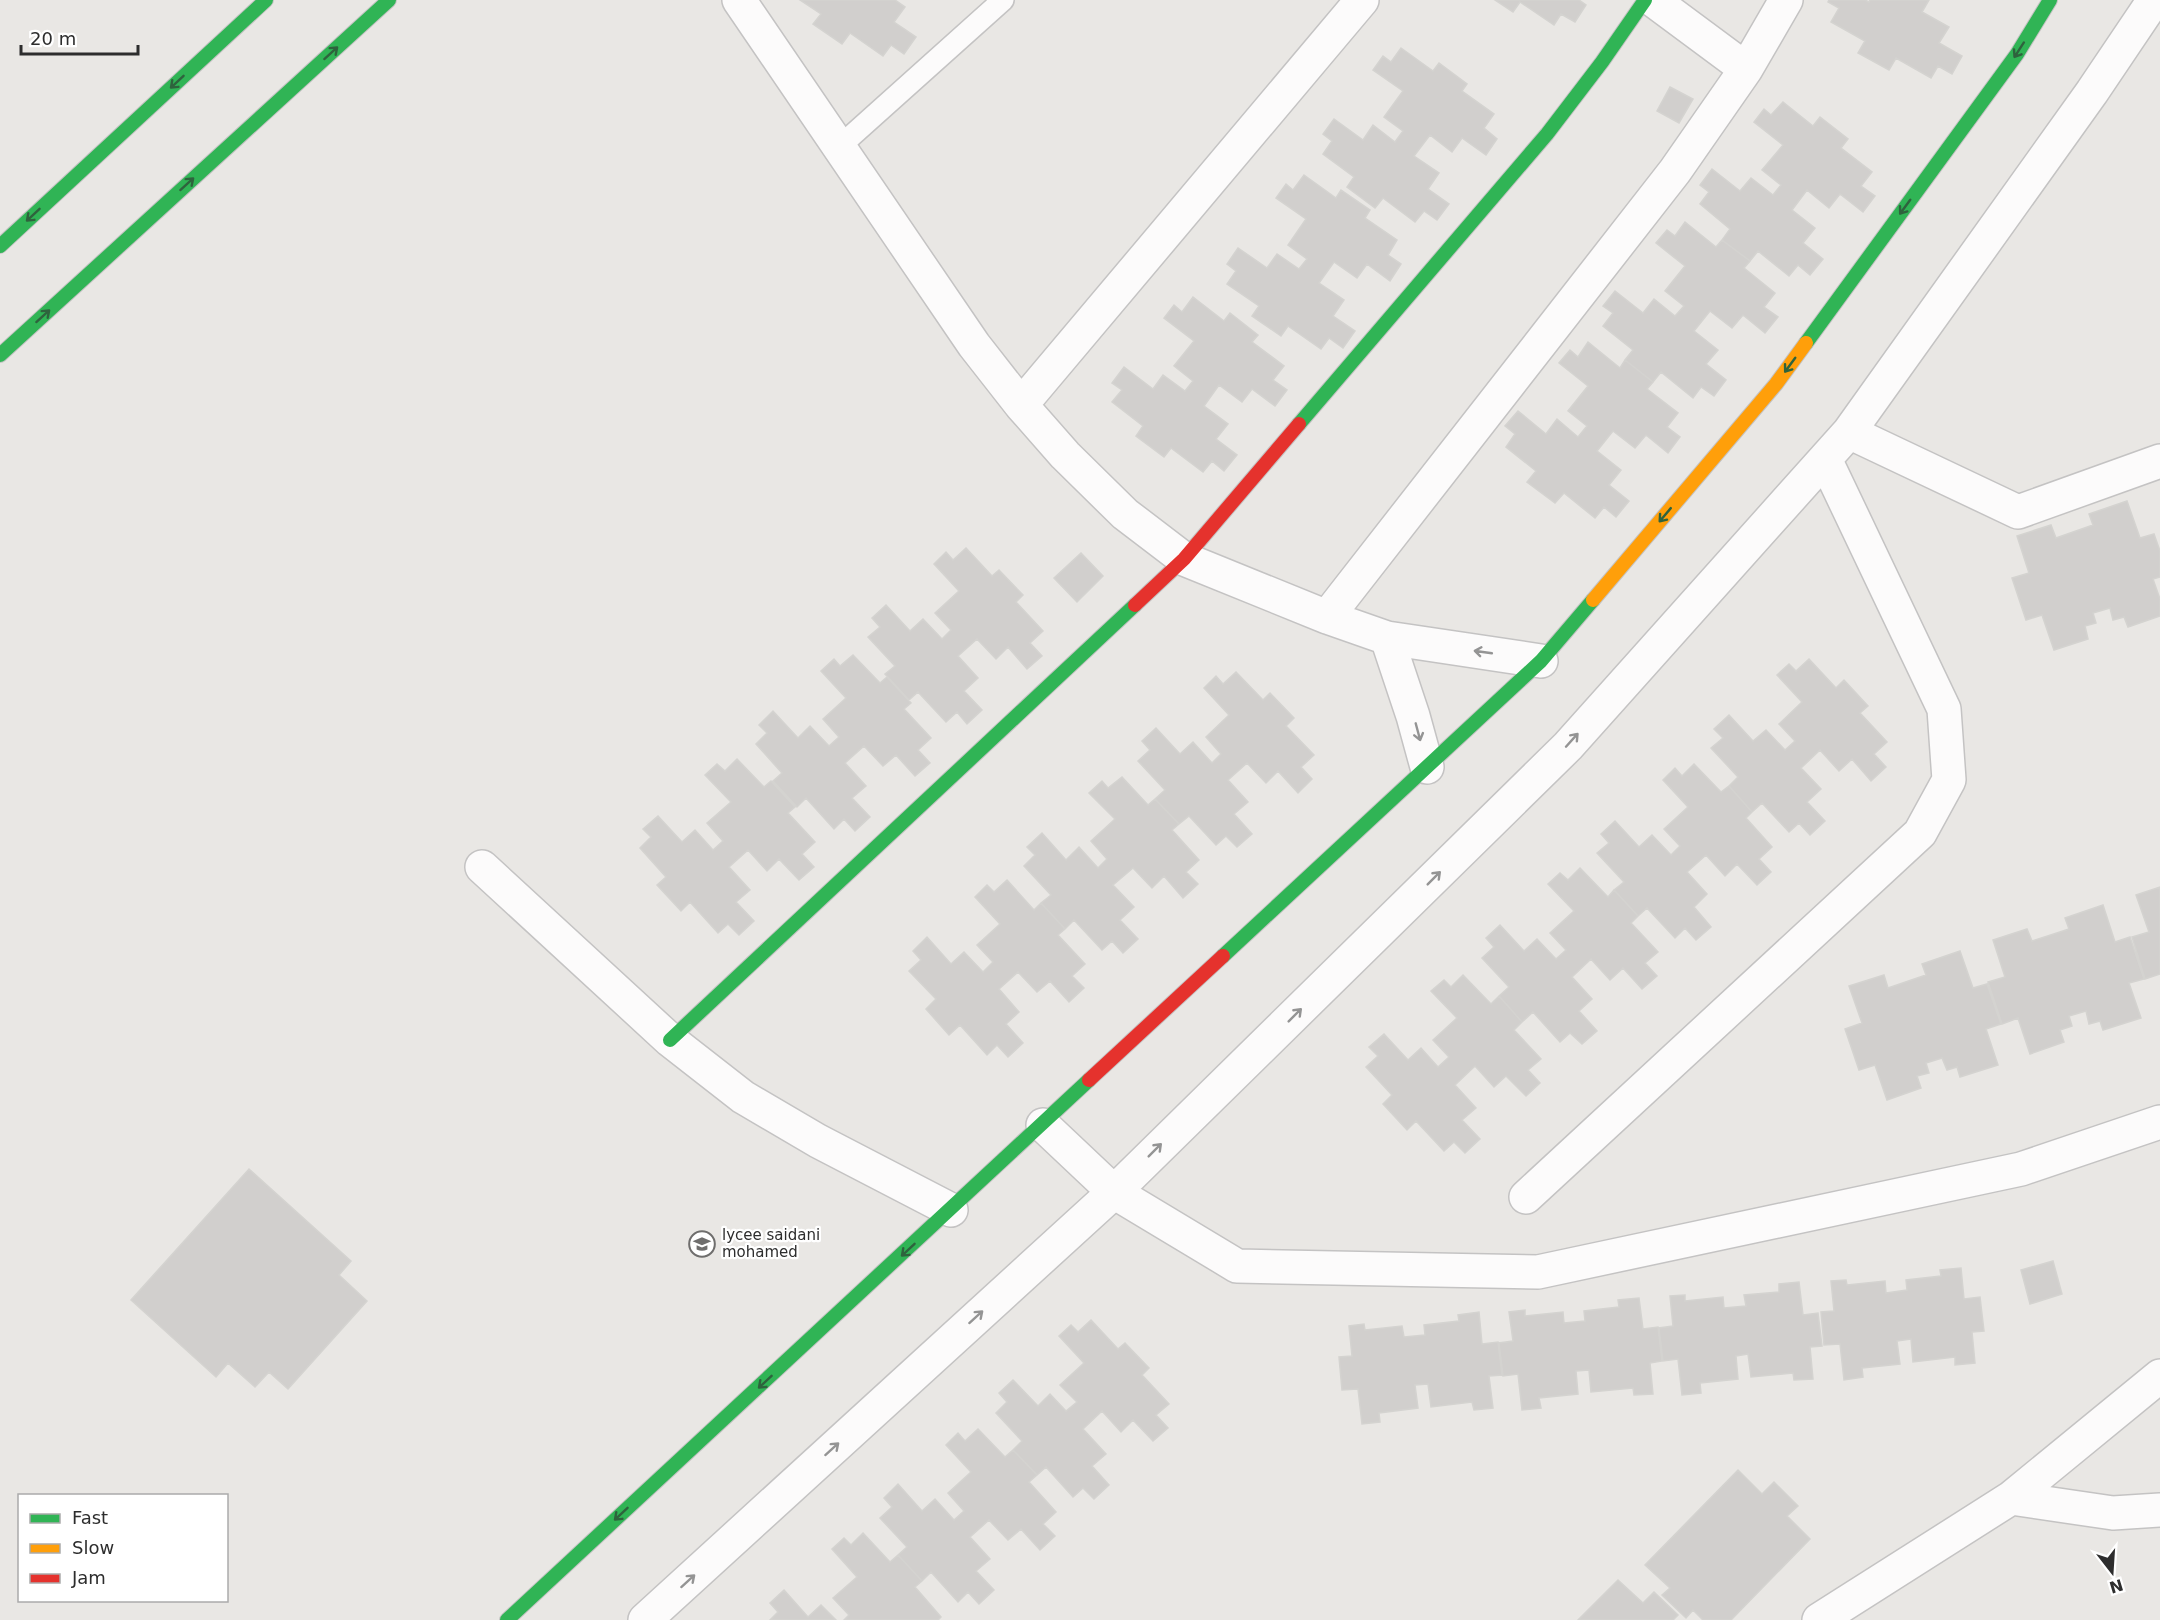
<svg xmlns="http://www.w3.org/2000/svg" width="2160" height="1620" viewBox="0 0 2160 1620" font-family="'DejaVu Sans',sans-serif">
<rect width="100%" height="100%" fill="#e9e7e4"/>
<path fill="#d1cfcd" stroke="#d4d3d0" stroke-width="1.5" d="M800,0H895L905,7L894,22L916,37L904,54L891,45L883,56L850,33L842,44L813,24L821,14Z
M1495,0H1579L1586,5L1575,22L1561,14L1554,25L1520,2L1513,12Z
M1829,0H1865L1869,2L1870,0H1929L1922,12L1949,27L1939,43L1962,56L1952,74L1938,66L1931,78L1896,58L1889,70L1858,53L1865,41L1831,22L1839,8L1828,2Z
M1401,48L1433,71L1439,63L1467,84L1462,91L1494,114L1484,128L1497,139L1486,155L1462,138L1452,152L1430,135L1414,156L1439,173L1428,189L1449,204L1437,220L1424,211L1415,222L1383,198L1375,208L1347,187L1354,177L1323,154L1332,141L1323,134L1334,119L1363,140L1373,125L1395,142L1403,131L1384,117L1403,91L1373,70L1383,56L1391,62Z
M1670,87L1693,99L1679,123L1657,111Z
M1783,102L1813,126L1820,117L1848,139L1841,148L1872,172L1861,186L1875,196L1863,212L1840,194L1829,208L1807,190L1792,210L1815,228L1803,243L1823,259L1810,275L1798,265L1789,276L1758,251L1750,261L1722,240L1730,229L1700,204L1709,192L1700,185L1712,169L1740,191L1751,178L1773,195L1781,185L1762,170L1783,145L1754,122L1764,109L1771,115Z
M1304,175L1336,198L1341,190L1370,210L1365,218L1397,240L1388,255L1401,264L1390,281L1367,264L1357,278L1334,262L1319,283L1344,300L1333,316L1355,331L1343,348L1329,338L1321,349L1288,326L1281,336L1252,316L1259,306L1227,284L1236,271L1227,264L1238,248L1267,268L1277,254L1299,269L1307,259L1288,245L1306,219L1276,198L1286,184L1293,190Z
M1685,222L1716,247L1722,240L1750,261L1744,268L1775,293L1764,307L1778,317L1765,333L1743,315L1732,328L1710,311L1694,331L1718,350L1706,364L1726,380L1714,396L1701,387L1693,398L1661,372L1653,382L1625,360L1633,350L1603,326L1613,313L1603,306L1615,291L1643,313L1654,299L1675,316L1684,306L1665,291L1685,266L1656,243L1667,230L1675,236Z
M1193,297L1224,321L1230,313L1258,335L1252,342L1284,366L1273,380L1287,390L1275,406L1252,389L1242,402L1219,385L1204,406L1228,424L1216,439L1237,455L1224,471L1212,461L1203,472L1171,448L1164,457L1136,436L1143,426L1112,402L1122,390L1112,383L1124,367L1153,389L1163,375L1185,391L1193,381L1174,366L1194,341L1164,318L1174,305L1182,312Z
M1588,342L1620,368L1625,360L1653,382L1647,389L1678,413L1667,427L1680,437L1668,453L1646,435L1635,448L1613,431L1597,451L1621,470L1609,485L1629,501L1616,517L1604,507L1595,518L1564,493L1555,503L1527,482L1536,471L1506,447L1515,434L1505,426L1518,411L1546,434L1557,419L1578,437L1587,426L1568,411L1588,386L1559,363L1570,350L1578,357Z
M2127,501L2140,538L2154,534L2160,551V577L2153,579L2160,599V616L2128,627L2124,617L2113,620L2110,608L2093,613L2096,623L2085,626L2088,639L2054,650L2042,615L2026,620L2012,578L2029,573L2017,536L2051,525L2056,538L2093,525L2089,514Z
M966,548L992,576L999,570L1023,595L1016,602L1043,631L1030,643L1042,656L1027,669L1008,647L996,659L977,639L958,656L978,678L964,691L982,710L967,724L957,712L946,722L918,692L909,700L885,674L895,666L868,637L880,627L872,618L886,605L910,631L923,619L942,639L951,630L935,613L959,591L934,564L946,552L953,560Z
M1081,553L1103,576L1077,602L1054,578Z
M853,655L880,683L887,677L911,703L904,709L931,738L918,750L930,763L915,776L896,755L883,766L864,746L845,763L866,786L852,798L870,817L855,831L844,819L834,829L806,798L797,807L773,781L782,773L756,744L767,733L759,725L773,711L798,738L810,726L829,746L839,737L823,719L846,698L821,671L834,659L840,666Z
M1809,659L1836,688L1844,680L1868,706L1860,713L1887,742L1874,754L1886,767L1871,781L1852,759L1839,771L1820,750L1801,768L1821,789L1807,802L1825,821L1810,835L1799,823L1789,832L1762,803L1752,812L1729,786L1738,777L1711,748L1723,738L1714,729L1729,715L1753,741L1766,730L1785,750L1795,741L1779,724L1802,702L1777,675L1789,664L1796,671Z
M1236,672L1263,700L1270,693L1294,718L1286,726L1314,755L1301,767L1312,779L1298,793L1278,771L1266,783L1247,763L1228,780L1248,802L1234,814L1252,834L1237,847L1226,836L1216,845L1189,816L1179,824L1155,799L1165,790L1138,761L1150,750L1142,741L1156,728L1180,754L1193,742L1212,763L1221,754L1206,737L1229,715L1204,688L1216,676L1223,684Z
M737,759L764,787L771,781L795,807L788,813L815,842L802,854L814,867L799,880L779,859L767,871L748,850L729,867L750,890L736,902L754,921L739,935L728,924L718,933L690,902L681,911L657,885L666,877L640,848L651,837L643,829L658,816L682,842L695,830L713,850L723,841L707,823L731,802L705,775L717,764L725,771Z
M1694,764L1721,792L1729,786L1752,812L1746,818L1772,847L1759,859L1771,872L1757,885L1737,864L1725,876L1706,855L1687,872L1707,894L1694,907L1711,927L1696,940L1685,928L1675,938L1647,908L1638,916L1614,890L1624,882L1597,853L1609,843L1601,834L1615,821L1639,847L1652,835L1671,855L1680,846L1664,829L1688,807L1663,780L1675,768L1682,776Z
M1122,777L1148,805L1155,799L1179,824L1172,830L1199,860L1186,872L1198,884L1183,898L1164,876L1152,888L1133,868L1113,885L1134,907L1120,920L1138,939L1123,953L1112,941L1102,950L1074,920L1065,929L1041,903L1051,895L1024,866L1035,855L1027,847L1042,833L1066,860L1079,847L1098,868L1107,859L1091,841L1115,819L1089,793L1102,781L1108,788Z
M1580,868L1608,897L1614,890L1638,916L1631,923L1658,952L1645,963L1657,976L1642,989L1623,968L1610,980L1591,959L1572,977L1592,999L1579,1011L1597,1031L1582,1044L1570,1033L1560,1042L1533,1012L1522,1022L1499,996L1509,987L1482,958L1494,947L1486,938L1500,925L1524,951L1537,939L1556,959L1566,950L1550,933L1574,911L1548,884L1560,873L1568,880Z
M1007,880L1034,910L1041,903L1065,929L1058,935L1085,964L1072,976L1084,988L1069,1002L1050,981L1037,992L1018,972L999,989L1019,1012L1006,1024L1023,1043L1008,1057L997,1045L987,1055L960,1025L949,1035L926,1009L936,999L909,971L921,960L913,951L927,937L951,964L964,952L983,972L993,962L977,945L1000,924L975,897L987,885L994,892Z
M2160,887V974L2145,979L2132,937L2149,932L2136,895Z
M2103,905L2115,942L2130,937L2144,979L2129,983L2141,1018L2103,1030L2100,1021L2089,1024L2086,1011L2069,1016L2072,1026L2060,1030L2064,1042L2030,1054L2018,1018L2002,1024L1988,982L2005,977L1993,940L2027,929L2032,941L2069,929L2065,918Z
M1960,951L1973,988L1987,984L2001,1024L1986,1029L1998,1065L1960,1077L1957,1067L1947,1070L1942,1058L1926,1063L1929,1073L1917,1076L1921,1088L1887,1100L1875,1065L1859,1070L1845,1029L1862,1023L1849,986L1884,975L1888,988L1926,975L1922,964Z
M1463,975L1491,1004L1499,996L1522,1022L1514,1030L1541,1059L1528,1070L1540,1083L1526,1096L1506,1076L1494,1087L1475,1066L1455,1085L1476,1108L1462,1120L1480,1139L1465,1153L1454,1142L1444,1151L1416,1121L1407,1130L1383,1104L1392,1095L1366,1067L1378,1056L1369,1047L1384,1034L1408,1060L1421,1048L1438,1067L1449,1057L1433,1040L1457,1018L1431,991L1444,980L1451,987Z
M249,1169L351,1261L339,1275L367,1301L288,1389L269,1372L255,1387L228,1363L216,1377L131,1300Z
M2053,1261L2062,1294L2030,1304L2021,1270Z
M1961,1268L1964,1299L1980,1297L1984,1331L1972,1332L1975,1363L1955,1365V1357L1913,1362L1911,1339L1897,1341L1900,1364L1862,1368L1863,1377L1844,1380L1840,1344L1824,1345L1821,1312L1834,1311L1831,1281L1846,1280L1847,1285L1885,1281L1886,1293L1907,1290L1906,1280L1941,1276L1940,1270Z
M1799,1282L1803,1315L1818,1313L1822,1346L1810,1347L1813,1379L1794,1380L1793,1373L1751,1377L1748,1354L1736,1356L1738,1379L1700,1383L1701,1393L1682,1395L1678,1359L1663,1361L1659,1328L1673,1326L1670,1296L1685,1295V1301L1723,1297L1724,1308L1746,1306L1744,1295L1779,1292V1284Z
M1639,1298L1643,1329L1658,1327L1662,1361L1650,1363L1653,1394L1634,1395L1633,1388L1591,1392L1589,1370L1576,1371L1578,1394L1539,1398L1541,1408L1522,1410L1518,1374L1503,1376L1499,1343L1513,1341L1509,1312L1525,1310V1316L1563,1312L1564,1323L1585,1321L1584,1311L1619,1307L1618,1300Z
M1479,1312L1482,1344L1498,1342L1502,1375L1489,1376L1493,1408L1474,1410L1472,1402L1431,1407L1428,1384L1415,1385L1418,1408L1379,1413L1380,1422L1362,1424L1358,1389L1342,1390L1339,1357L1352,1356L1349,1326L1364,1324L1365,1330L1402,1326L1404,1337L1425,1335L1424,1325L1459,1321L1458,1315Z
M1091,1320L1118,1349L1125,1343L1149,1368L1142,1375L1169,1404L1156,1415L1168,1428L1153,1441L1133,1420L1121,1432L1102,1411L1083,1429L1106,1454L1092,1466L1109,1485L1094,1499L1083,1488L1073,1497L1046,1467L1037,1475L1013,1450L1022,1441L996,1413L1007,1402L999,1393L1013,1380L1038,1406L1050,1394L1066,1411L1077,1402L1060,1385L1084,1363L1059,1336L1071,1325L1078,1332Z
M978,1429L1005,1457L1013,1450L1037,1475L1029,1482L1056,1512L1043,1524L1055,1536L1040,1550L1021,1529L1008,1540L989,1520L970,1537L990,1559L976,1571L994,1590L979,1604L968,1592L958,1602L931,1572L922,1581L898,1555L907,1547L880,1518L892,1507L884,1498L898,1484L922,1511L935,1499L954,1520L964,1511L948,1493L971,1472L946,1445L958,1433L965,1441Z
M1738,1470L1762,1494L1774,1482L1798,1506L1787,1516L1810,1539L1731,1620H1703L1693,1610L1686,1618L1662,1595L1670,1588L1645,1565Z
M863,1533L890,1562L898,1555L922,1581L915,1587L941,1617L938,1620H844L849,1615L833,1598L857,1577L832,1549L844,1538L851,1545Z
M1618,1580L1643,1603L1654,1592L1678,1615L1673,1620H1578Z
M784,1590L808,1617L821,1605L836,1620H770L778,1612L770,1603Z"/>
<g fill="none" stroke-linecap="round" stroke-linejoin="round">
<g stroke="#c4c3c3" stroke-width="24">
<path id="lane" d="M839,147L1003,0"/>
</g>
<g stroke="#c4c3c3" stroke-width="36">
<path id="street" d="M739,0L974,345L1021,405L1065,455L1125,514L1184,559L1327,617L1387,638
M1653,0L1746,69
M1021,405L1362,0
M1849,432L2018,512L2160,461
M1327,617L1675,171L1746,69L1786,0
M1427,767L1413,716L1387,638L1541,661
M482,867L670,1040L743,1097L818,1141L951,1210
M1043,1125L1114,1192L1237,1266L1538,1272L2021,1169L2160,1122
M1526,1197L1920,833L1949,780L1944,709L1825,459
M2011,1498L2113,1513L2160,1510
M645,1620L1114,1192L1568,746L1849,432L2092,92L2154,0
M1819,1620L2011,1498L2160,1376"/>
</g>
<g stroke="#c4c3c3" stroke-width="16">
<path id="fast" d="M0,246L266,0
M1806,343L2017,54L2050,0
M0,355L389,0
M1299,424L1547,134L1602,62L1645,0
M1223,956L1541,661L1593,600
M670,1040L1135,605
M507,1620L1089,1080"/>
</g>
<g stroke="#c4c3c3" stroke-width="16">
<path id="slow" d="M1593,600L1776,384L1806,343"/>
</g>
<g stroke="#c4c3c3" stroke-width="16">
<path id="jam" d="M1135,605L1184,559L1299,424
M1089,1080L1223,956"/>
</g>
<use href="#lane" stroke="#fcfbfb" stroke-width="21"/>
<use href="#street" stroke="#fcfbfb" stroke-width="33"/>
<use href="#fast" stroke="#30b455" stroke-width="14"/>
<use href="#slow" stroke="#ff9f0a" stroke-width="14"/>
<use href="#jam" stroke="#e5322d" stroke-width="14"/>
</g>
<defs><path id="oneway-shaft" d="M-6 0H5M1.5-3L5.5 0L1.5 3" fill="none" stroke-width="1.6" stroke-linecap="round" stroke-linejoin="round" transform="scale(1.5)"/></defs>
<g stroke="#2e633d">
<use href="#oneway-shaft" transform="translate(2019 50) rotate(123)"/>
<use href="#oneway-shaft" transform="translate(331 53) rotate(-42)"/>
<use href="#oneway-shaft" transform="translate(177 82) rotate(137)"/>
<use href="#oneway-shaft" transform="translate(187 184) rotate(-42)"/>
<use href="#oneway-shaft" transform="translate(1905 207) rotate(126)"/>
<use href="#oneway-shaft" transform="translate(33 215) rotate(137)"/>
<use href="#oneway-shaft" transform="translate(43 316) rotate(-42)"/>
<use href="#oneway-shaft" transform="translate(1790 365) rotate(126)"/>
<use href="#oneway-shaft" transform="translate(1665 515) rotate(130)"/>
<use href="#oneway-shaft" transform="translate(908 1250) rotate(137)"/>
<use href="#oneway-shaft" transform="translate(765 1382) rotate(137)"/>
<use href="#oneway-shaft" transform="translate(621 1514) rotate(137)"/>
</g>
<g stroke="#949494">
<use href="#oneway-shaft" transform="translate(1483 652) rotate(-172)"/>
<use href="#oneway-shaft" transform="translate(1418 732) rotate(75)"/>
<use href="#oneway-shaft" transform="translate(1572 740) rotate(-48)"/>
<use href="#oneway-shaft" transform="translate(1434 878) rotate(-45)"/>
<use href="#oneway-shaft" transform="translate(1295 1015) rotate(-45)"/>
<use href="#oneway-shaft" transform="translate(1155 1150) rotate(-45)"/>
<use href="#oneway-shaft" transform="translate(976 1317) rotate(-42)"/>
<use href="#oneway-shaft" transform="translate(832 1449) rotate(-42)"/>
<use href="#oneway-shaft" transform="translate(688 1581) rotate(-42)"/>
</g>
<defs>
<g id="school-ring" transform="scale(1.35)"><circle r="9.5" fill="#fff" stroke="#6f6e6d" stroke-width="1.5"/><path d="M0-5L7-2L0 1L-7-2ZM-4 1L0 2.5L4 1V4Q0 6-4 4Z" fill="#6f6e6d"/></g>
</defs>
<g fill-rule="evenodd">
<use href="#school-ring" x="702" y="1244"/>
</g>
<g text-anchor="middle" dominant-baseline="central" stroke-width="4.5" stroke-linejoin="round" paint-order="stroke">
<g font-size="15" fill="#2d2d2d" stroke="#fff" text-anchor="start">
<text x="722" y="1235">lycee saidani<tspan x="722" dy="17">mohamed</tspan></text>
</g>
</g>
<rect x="18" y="1494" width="210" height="108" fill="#ffffff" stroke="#ababab" stroke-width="1.5"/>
<rect x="30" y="1514" width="30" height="9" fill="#30b455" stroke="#ababab" stroke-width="1.5"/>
<text x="72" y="1524" font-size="18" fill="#2d2d2d">Fast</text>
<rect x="30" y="1544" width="30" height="9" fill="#ff9f0a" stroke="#ababab" stroke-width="1.5"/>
<text x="72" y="1554" font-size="18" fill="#2d2d2d">Slow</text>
<rect x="30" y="1574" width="30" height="9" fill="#e5322d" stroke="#ababab" stroke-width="1.5"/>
<text x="72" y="1584" font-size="18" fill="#2d2d2d">Jam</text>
<g transform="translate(2112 1572) rotate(163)" stroke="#ffffff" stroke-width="4.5" paint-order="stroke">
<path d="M0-4.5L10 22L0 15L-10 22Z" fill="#2d2d2d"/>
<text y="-9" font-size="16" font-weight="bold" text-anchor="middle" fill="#2d2d2d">N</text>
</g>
<path d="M21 45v9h117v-9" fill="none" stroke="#2d2d2d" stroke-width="3"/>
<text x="30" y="45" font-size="18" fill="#2d2d2d" stroke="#ffffff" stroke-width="4.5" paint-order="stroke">20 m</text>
</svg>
